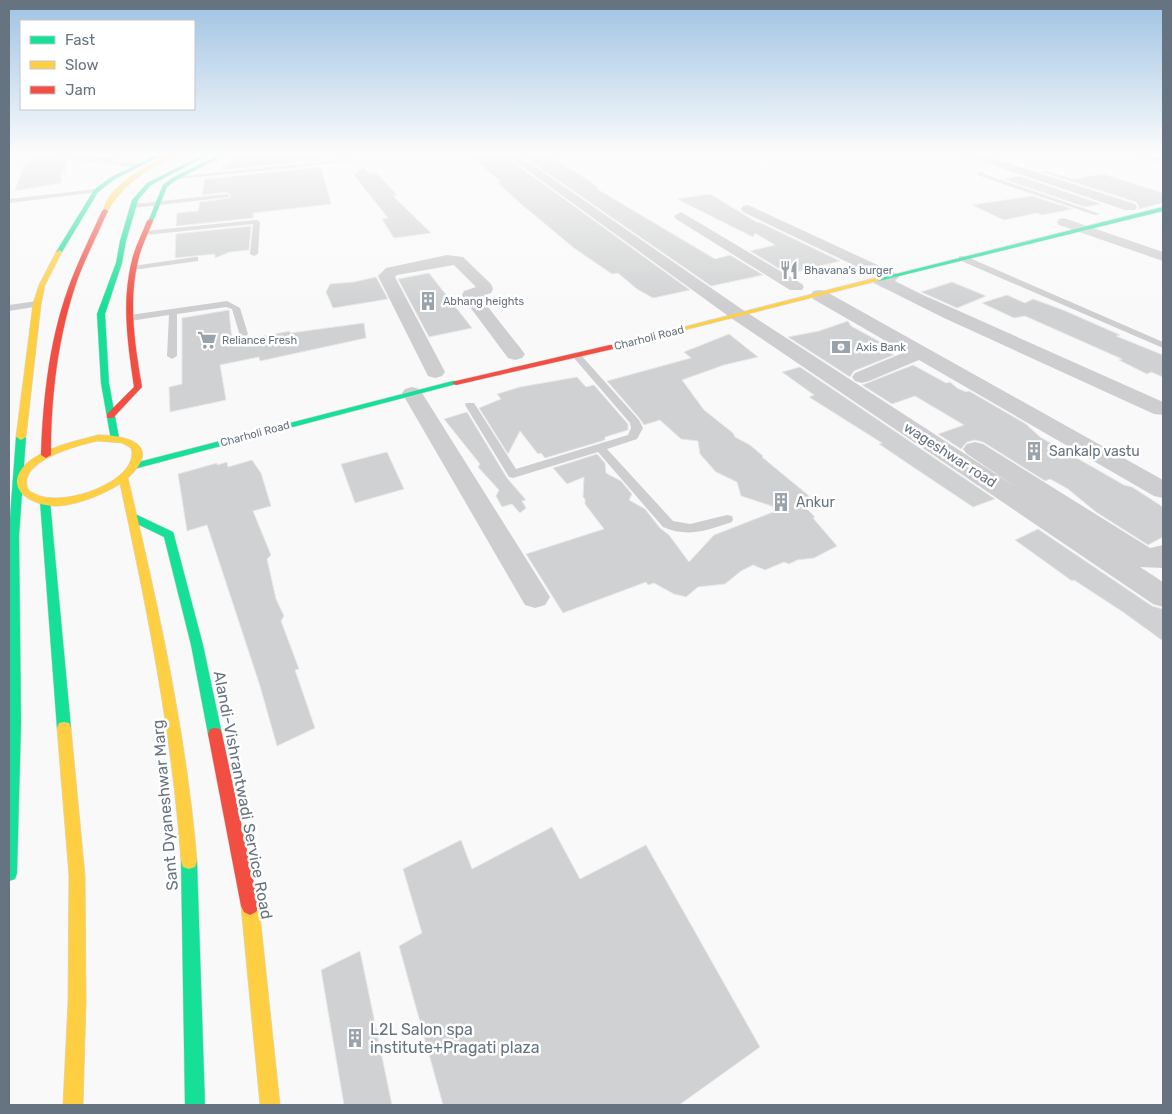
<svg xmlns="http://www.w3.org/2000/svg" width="1172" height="1114" viewBox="0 0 1172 1114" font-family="Rubik,sans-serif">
<rect width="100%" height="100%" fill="#f9f9f9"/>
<path fill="#d0d1d2" stroke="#e8e8e8" d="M39,152H56L51,155L54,158L65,160V172H61V183L14,191L25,166Z
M235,152H316L319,160L222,170L223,165L230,164L232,155Z
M517,152H543L588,180L598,187L597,189L715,259L730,255L763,275L711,286Z
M502,154L690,290L653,298L637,289L618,273L612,274L574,248L520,203L497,182H501L473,158Z
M321,167L331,204L253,213V218L176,226L177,213L198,211L200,202L230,198L231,195L227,192L202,195L205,179Z
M363,167L370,174L377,173L397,195H392L431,233L394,238L382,219L388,218L354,175Z
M1046,171L1073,179L1103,174L1163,193V203L1138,209L1139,206L1136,202L1042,172Z
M1019,176L1101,204L1085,207L1003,179Z
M710,194L758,223L759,222L840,261L788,274L750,251L775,245L755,233L753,237L677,199Z
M1032,196L1073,209L1042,215L1037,213L1004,220L972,205Z
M251,226L249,250L230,252L215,258V254L175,258L176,234Z
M429,273L472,328L429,337L398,279Z
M376,277L388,299L333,308L326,292L330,284L354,282Z
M952,282L986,296L957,308L921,292Z
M1007,295L1025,303L1033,299L1063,310L1120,335L1116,336L1163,355V377L1151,372L1147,374L1119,360L1122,359L1025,316L1014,318L982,303Z
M229,310L232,342L290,331V333L364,323L366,338L260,361L259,357L220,365L226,400L170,412L169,387L182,384V318Z
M848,321L851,326L895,350L889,352L894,355L854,371L850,377L788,337L819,331Z
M729,334L758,357L724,365L682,380L704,410L733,433L735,437L750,445L763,456L762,457L814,500L803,505L815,517L813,518L837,546L814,558L797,560L789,564L784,562L765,570L753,565L741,571L725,584L698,587L686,597L674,594L654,583L648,585L646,582L563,613L526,554L604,529L585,504V499L583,497L584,477L567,484L553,468L597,454L605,463L606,473L621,481L632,494L629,500L645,509L660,528L669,535L689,562L714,535L781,509L741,496L737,482L716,472L700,454L698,441L681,439L660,420L644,425L640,419L607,381L691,358L684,352Z
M913,365L946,383L950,382L957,388L966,392L969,391L1026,424L1040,437L1124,485L1132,487L1163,507V537L1148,545L1096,512L1068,489L1050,479L1045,481L983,442L975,440L967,442L961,449L938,434L964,425L915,396L892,404L862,385Z
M800,367L995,499L973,507L925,475L879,444L882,443L809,397L814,395L782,372Z
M577,377L586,387L594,385L628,424V430L605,437V440L545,458L541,453L538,454L520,431L508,454L479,408L501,399L497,394L520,387Z
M467,412L507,478L526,500L522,501L526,508L520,513L512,504L502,507L496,496L499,490L478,467L480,464L444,419Z
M387,452L404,489L355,503L341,464Z
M252,460L261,473L271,506L253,511L271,555L267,559L276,599L284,616L281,621L299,669L295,670L315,728L277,746L260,686L207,525L187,531L178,474L217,463V465L227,462L228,467Z
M1038,529L1152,606L1163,609V641L1123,612L1074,580L1072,581L1015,540Z
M552,827L580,879L646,845L760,1047L679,1105H443L399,946L422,933L403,869L461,840L472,869Z
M360,951L392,1105H344L321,970Z"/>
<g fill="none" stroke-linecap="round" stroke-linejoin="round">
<g stroke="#d5d6d7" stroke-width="1">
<path id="fast" d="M164,152H168L115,179L98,192L62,252L57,253L56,252L94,190L111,177Z
M209,152H213L151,185L138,200L126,241L122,263L105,314L109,383L119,438L117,440H111L101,383L97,314L116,263L120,241L132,200L147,183Z
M226,152H230L176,180L167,187L153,221L148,222L163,185L172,178Z
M1163,207V211L879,281L876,279Z
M453,381H459L460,383L134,469L129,466L131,464Z
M21,434L26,437L19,536L21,723L17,873L15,879L9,881V531L16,437Z
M45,498L50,501L71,728L69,733L64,734L59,733L57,728L40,501Z
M133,513L173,532L174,535L203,645L222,734L220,739L215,740L210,739L208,734L191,645L164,537L129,520L128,517Z
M189,853L195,855L197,861L205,1105H185L181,861L183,855Z"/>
</g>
<g stroke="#d5d6d7" stroke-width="1">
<path id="slow" d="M179,152H184C177,157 167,160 159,164C136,176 120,190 107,212H103C107,183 155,162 179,152Z
M59,250L62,252L45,285L41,304L26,437L21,440L16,437L33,304L39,285L56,252Z
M879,277L881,278V280L610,349L606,347Z
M98,435C128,435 163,445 128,478C158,605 186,731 197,861L195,867L189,869L183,867L181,861C172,733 147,609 120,484C102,495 80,504 59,506C33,507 0,489 27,463C46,447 75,441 98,435ZM98,441L122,443L131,448C142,482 51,514 28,489C17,461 79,445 98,441Z
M64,722L69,723L71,728L85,876L86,1002L83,1105H63L68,1002L69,876L57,728L59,723Z
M250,897L256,900L259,906L280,1105H260L241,906L244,900Z"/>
</g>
<g stroke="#d5d6d7" stroke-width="1">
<path id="jam" d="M105,209L108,211C98,233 87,255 78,278C58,335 51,395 51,455L46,458L41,455C43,395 50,334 72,278C81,255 92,233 102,211Z
M150,219L153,221C148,234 141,247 138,261C128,303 135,345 142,387L113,418H107V414L134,387C128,345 121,302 132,260C135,247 142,234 147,221Z
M610,345H613V349L456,385L452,383L456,381Z
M215,728L220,729L222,734L259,906L256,912L250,915L244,912L241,906L208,734L210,729Z"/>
</g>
<path fill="#ceced0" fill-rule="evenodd" d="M1123,152H1131L1163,159V163Z
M347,159L349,162L177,179L174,177Z
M979,172H983L984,174L1100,214L1095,215L977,175Z
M96,189L98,190V192L9,203V199Z
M227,194L229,195V197L134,208L131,206L134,204Z
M257,220L260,222L258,254L254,256L250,254L253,224L145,235L141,233L145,231Z
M959,256H965L1163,342V348L959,260Z
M195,257H198V261L133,270L129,268L133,266Z
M37,301L41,304L40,306L9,311V305Z
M227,301L240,308L248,334L246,336H240L232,309L226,307L177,314V356L172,359L167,356L169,315L130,321L126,318L130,315Z
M577,353L580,354L639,420L643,428L637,439L607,449L673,521L690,524L727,515L732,516L733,519L732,522C708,530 688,538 663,527L598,452L513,478L509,477L465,405L466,403H474L516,469L628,435L631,428L630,423L574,358V354Z"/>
<path fill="#ceced0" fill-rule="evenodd" d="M59,152L136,162L142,165L136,168L55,157L53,155Z
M502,152H514L743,310L1016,487L967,454L963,449L967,444L975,442L983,444L1150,548L1163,545V568L1140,567L1163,582V607L1153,604L731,318Z
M960,152H974L1135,204L1137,207L1135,210H1125L961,154Z
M748,205L897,274L899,277L895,281L921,294L1163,402V415L1154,414L944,318L874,283L872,280L876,276L743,212L741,209L743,206Z
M681,212L802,284L804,287L802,290H790L676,219L674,216Z
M1064,218L1163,252V261L1059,225L1057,222L1059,219Z
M447,255L463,257L491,284L493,289L491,293L480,297L525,354L522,358L515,360L508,358L464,299L462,295L464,291L476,287L454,265L397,275L395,277L445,372L442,376L435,378L428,376L378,276L386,268Z
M819,290L825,291L1163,480V498L1154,496L919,360L869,381L862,383L855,381L852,377L855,373L905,352L813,299L811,295L813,291Z
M412,387L419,389L422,393L545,589L550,597L545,605L535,608L525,605L402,393L405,389Z"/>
<use href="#fast" fill="#16e098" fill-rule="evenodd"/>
<use href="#slow" fill="#ffcf43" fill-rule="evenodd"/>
<use href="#jam" fill="#f24e42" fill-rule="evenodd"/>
</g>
<linearGradient id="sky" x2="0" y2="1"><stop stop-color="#9ec2e2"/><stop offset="0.5" stop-color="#fcfcfc"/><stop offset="1" stop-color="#fcfcfc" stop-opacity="0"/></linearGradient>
<rect width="1172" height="307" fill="url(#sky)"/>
<defs>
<g id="restaurant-bare" transform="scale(1.5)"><path d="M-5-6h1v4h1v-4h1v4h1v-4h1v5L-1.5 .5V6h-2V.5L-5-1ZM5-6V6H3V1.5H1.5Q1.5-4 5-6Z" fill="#99a3ab" stroke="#fff" stroke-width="2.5" paint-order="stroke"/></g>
<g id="building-bare" transform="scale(1.5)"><path d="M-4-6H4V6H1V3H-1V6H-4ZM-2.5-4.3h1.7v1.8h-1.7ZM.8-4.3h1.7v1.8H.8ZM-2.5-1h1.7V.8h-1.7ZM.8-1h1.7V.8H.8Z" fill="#99a3ab" stroke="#fff" stroke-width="2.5" paint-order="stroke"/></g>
<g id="supermarket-bare" transform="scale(1.5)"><path d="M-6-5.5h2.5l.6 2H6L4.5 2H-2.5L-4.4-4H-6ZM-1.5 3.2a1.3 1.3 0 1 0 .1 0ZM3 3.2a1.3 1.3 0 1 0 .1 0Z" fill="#99a3ab" stroke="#fff" stroke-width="2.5" paint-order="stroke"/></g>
<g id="bank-bare" transform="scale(1.5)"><path d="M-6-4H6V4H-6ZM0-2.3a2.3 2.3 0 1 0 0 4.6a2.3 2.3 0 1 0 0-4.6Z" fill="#99a3ab" stroke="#fff" stroke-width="2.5" paint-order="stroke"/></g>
</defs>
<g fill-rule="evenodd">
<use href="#restaurant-bare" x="789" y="270"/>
<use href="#building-bare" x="428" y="301"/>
<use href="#supermarket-bare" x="207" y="340"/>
<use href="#bank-bare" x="841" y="347"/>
<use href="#building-bare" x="1034" y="451"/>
<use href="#building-bare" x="781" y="502"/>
<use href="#building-bare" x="355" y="1038"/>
</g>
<g text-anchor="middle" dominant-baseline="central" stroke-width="5" stroke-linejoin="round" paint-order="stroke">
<g font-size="11" fill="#667481" stroke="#fff" text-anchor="start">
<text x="804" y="270">Bhavana's burger</text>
<text x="443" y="301">Abhang heights</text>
<text x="222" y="340">Reliance Fresh</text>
<text x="856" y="347">Axis Bank</text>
</g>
<g font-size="11" fill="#667481" stroke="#fff">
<text transform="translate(649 338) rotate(-14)">Charholi Road</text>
<text transform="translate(255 434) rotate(-15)">Charholi Road</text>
</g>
<g font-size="14" fill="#667481" stroke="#fff" text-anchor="start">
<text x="1049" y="451">Sankalp vastu</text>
<text x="796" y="502">Ankur</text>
</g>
<g font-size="14" fill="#667481" stroke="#fff">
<text transform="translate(950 455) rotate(33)">wageshwar road</text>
</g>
<g font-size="16" fill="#667481" stroke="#fff">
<text transform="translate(243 795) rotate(79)">Alandi-Vishrantwadi Service Road</text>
<text transform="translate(165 805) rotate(-95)">Sant Dyaneshwar Marg</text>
</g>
<g font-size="16" fill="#667481" stroke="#fff" text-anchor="start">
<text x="370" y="1029">L2L Salon spa<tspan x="370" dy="18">institute+Pragati plaza</tspan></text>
</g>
</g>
<rect width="1172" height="1114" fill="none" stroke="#667481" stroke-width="20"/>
<rect x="20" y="20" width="175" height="90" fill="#ffffff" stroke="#c2c7cd"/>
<rect x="30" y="36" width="25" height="8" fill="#16e098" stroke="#c2c7cd"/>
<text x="65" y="45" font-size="15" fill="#667481">Fast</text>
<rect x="30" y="61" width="25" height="8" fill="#ffcf43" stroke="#c2c7cd"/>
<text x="65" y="70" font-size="15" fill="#667481">Slow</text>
<rect x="30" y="86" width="25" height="8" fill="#f24e42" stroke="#c2c7cd"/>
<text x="65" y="95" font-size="15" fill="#667481">Jam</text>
</svg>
